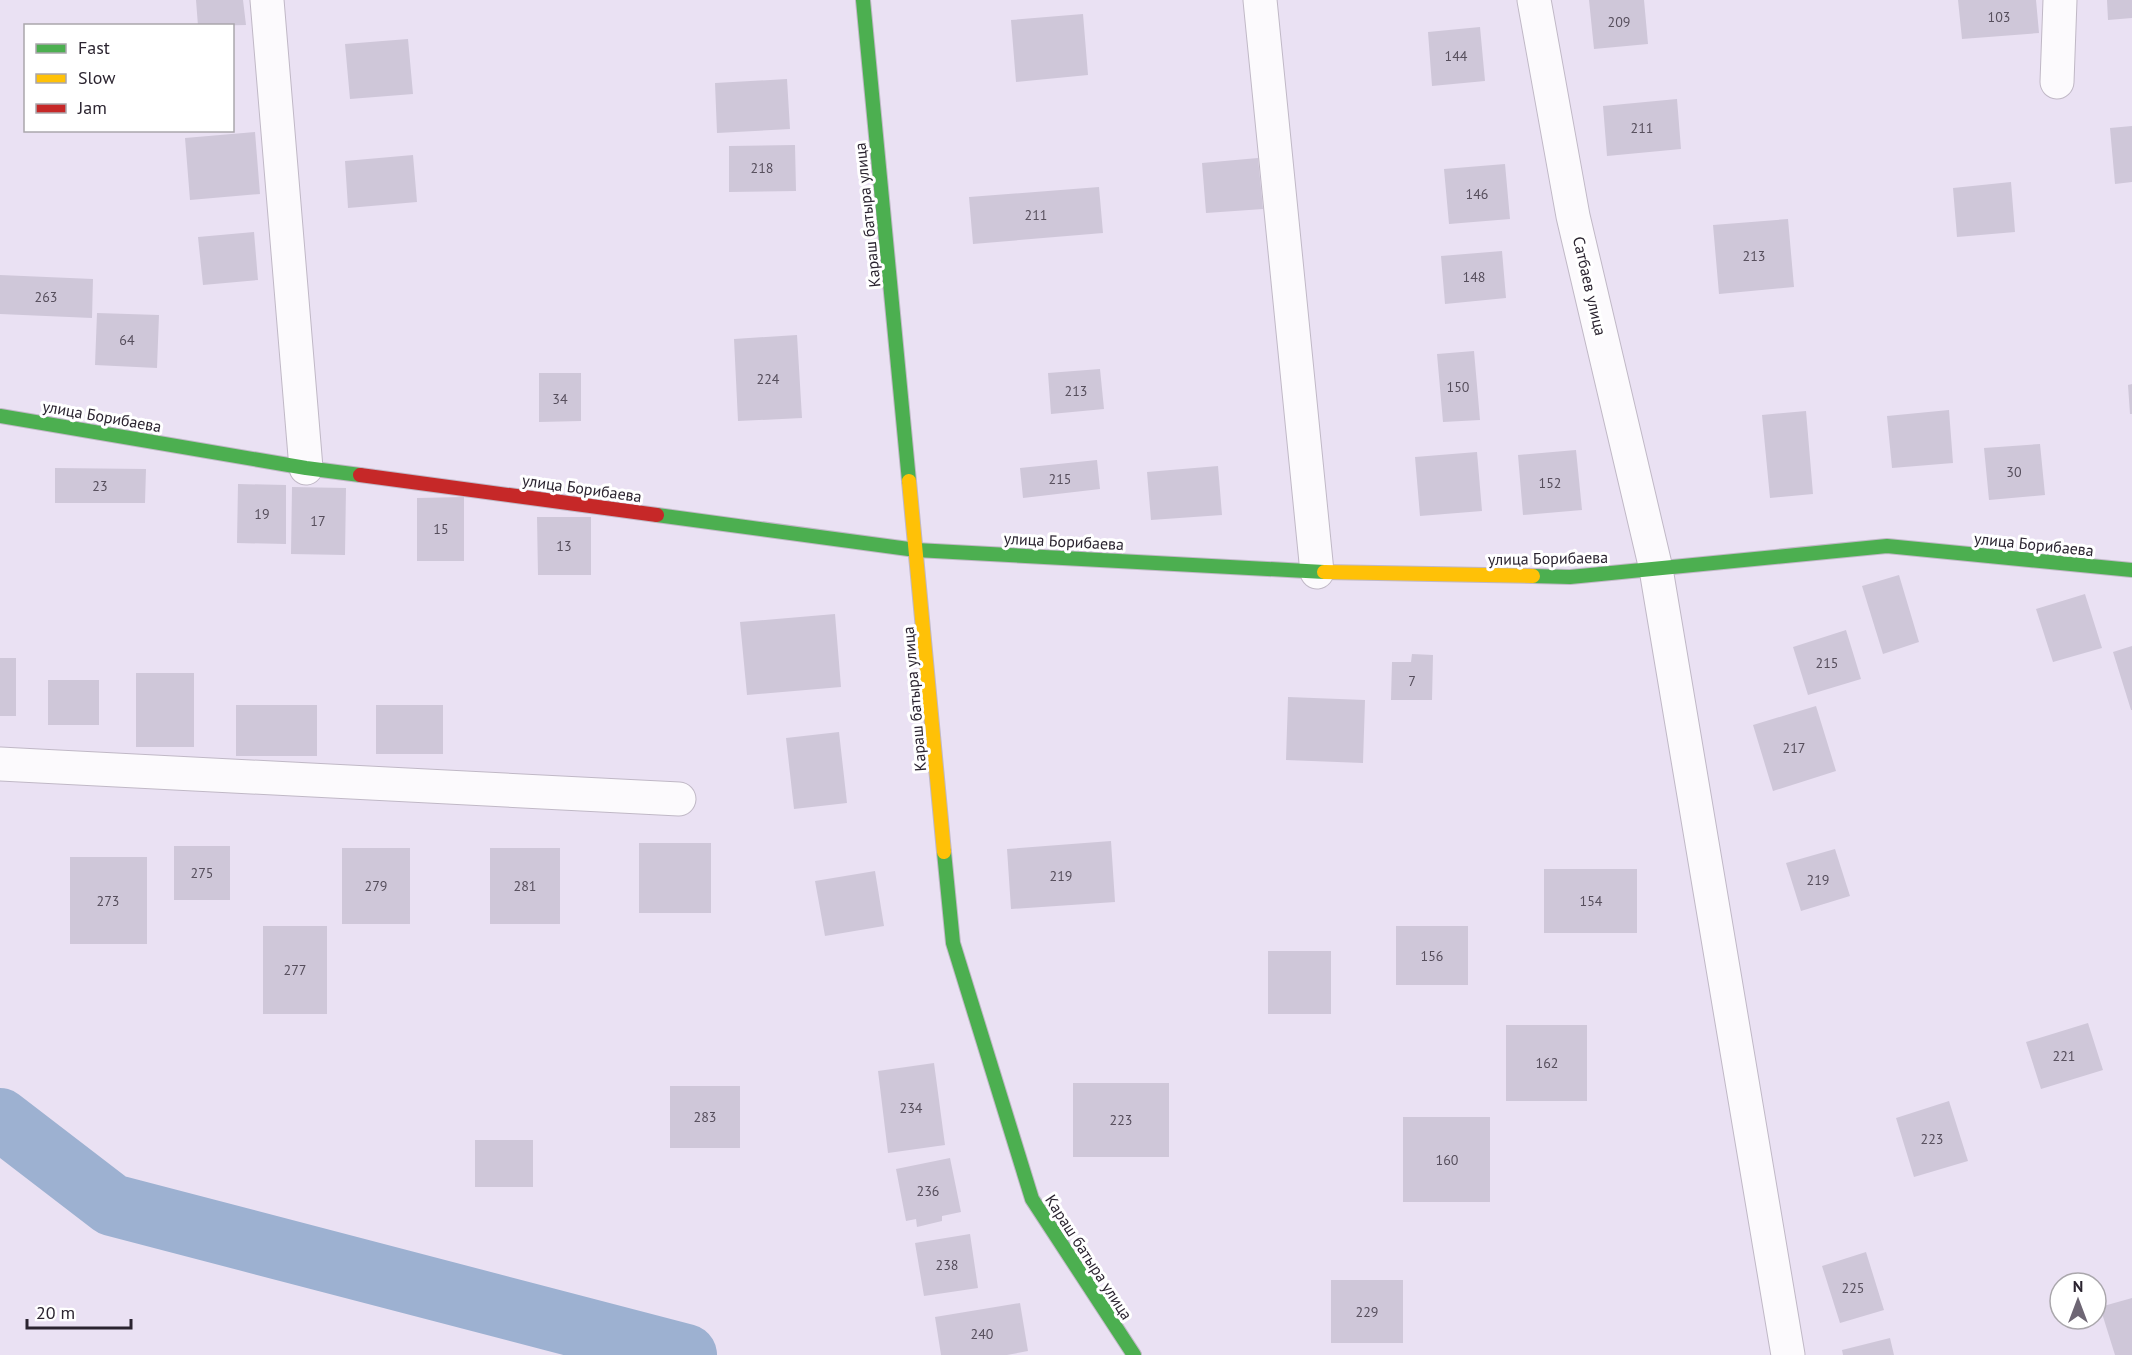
<svg xmlns="http://www.w3.org/2000/svg" width="2132" height="1355" viewBox="0 0 2132 1355" font-family="'PT Sans',sans-serif">
<rect width="100%" height="100%" fill="#eae1f3"/>
<g fill="none" stroke-linecap="round" stroke-linejoin="round">
<path stroke="#9db1d1" stroke-width="62" d="M0,1119L112,1205L686,1355"/>
</g>
<path fill="#cfc7d9" d="M196,0H243L246,25L198,26Z
M1589,0H1644L1648,44L1594,49Z
M1958,0H2036L2039,33L1962,39Z
M2107,0H2132V18L2108,20Z
M1083,14L1088,75L1016,82L1011,20Z
M1480,27L1485,81L1432,86L1428,32Z
M408,39L413,94L350,99L345,44Z
M787,79L790,129L717,133L715,83Z
M1677,99L1681,149L1607,156L1603,106Z
M2132,126V182L2115,184L2110,128Z
M255,132L260,194L190,200L185,138Z
M795,145L796,191L729,192V146Z
M413,155L417,202L348,208L345,161Z
M1258,158L1263,209L1206,213L1202,163Z
M1505,164L1510,219L1449,224L1444,169Z
M2011,182L2015,232L1957,237L1953,188Z
M1099,187L1103,233L973,244L969,197Z
M1788,219L1794,287L1719,294L1713,225Z
M254,232L258,280L203,285L198,237Z
M1502,251L1506,298L1445,304L1441,256Z
M0,275L93,279L92,318L0,314Z
M97,313L159,315L157,368L95,365Z
M797,335L802,418L738,421L734,339Z
M1474,351L1480,420L1443,422L1437,354Z
M1100,369L1104,409L1051,414L1048,373Z
M539,373H581V421L539,422Z
M2132,384V414H2130L2128,385Z
M1949,410L1953,463L1892,468L1887,416Z
M1806,411L1813,494L1770,498L1762,415Z
M2040,444L2045,495L1989,500L1984,448Z
M1576,450L1582,510L1523,515L1518,455Z
M1477,452L1482,511L1420,516L1415,457Z
M1097,460L1100,489L1023,498L1020,468Z
M1218,466L1222,515L1151,520L1147,472Z
M55,468L146,469L145,503H55Z
M238,484L286,485V544L237,543Z
M292,487L346,488L345,555L291,554Z
M464,497V561H417V498Z
M537,517H591V575H538Z
M1899,575L1919,642L1883,654L1862,586Z
M2085,594L2102,648L2053,662L2036,609Z
M835,614L841,687L747,695L740,622Z
M1846,630L1861,679L1808,695L1793,647Z
M2132,646V710H2131L2113,652Z
M1412,654L1433,655L1432,700H1391L1392,662H1411Z
M0,658H16V716H0Z
M136,673H194V747H136Z
M48,680H99V725H48Z
M1288,697L1365,700L1363,763L1286,760Z
M236,705H317V756H236Z
M376,705H443V754H376Z
M1816,706L1836,771L1773,791L1753,725Z
M839,732L847,803L794,809L786,738Z
M1111,841L1115,902L1011,909L1007,849Z
M639,843H711V913H639Z
M174,846H230V900H174Z
M342,848H410V924H342Z
M490,848H560V924H490Z
M1835,849L1850,896L1801,911L1786,863Z
M70,857H147V944H70Z
M1544,869H1637V933H1544Z
M875,871L884,926L825,936L815,881Z
M263,926H327V1014H263Z
M1396,926H1468V985H1396Z
M1268,951H1331V1014H1268Z
M2088,1023L2103,1070L2041,1089L2026,1042Z
M1506,1025H1587V1101H1506Z
M934,1063L945,1145L888,1153L878,1071Z
M1073,1083H1169V1157H1073Z
M670,1086H740V1148H670Z
M1949,1101L1968,1161L1914,1177L1896,1118Z
M1403,1117H1490V1202H1403Z
M475,1140H533V1187H475Z
M950,1158L961,1212L942,1216V1221L917,1227L916,1219L906,1221L896,1169Z
M970,1234L978,1288L924,1296L915,1243Z
M1866,1252L1884,1310L1840,1323L1822,1266Z
M1331,1280H1403V1343H1331Z
M2132,1298V1355H2115L2100,1307Z
M1020,1303L1028,1351L1007,1355H941L935,1317Z
M1890,1338L1894,1355H1843L1842,1350Z"/>
<g fill="none" stroke-linecap="round" stroke-linejoin="round">
<g stroke="#c0b8c6" stroke-width="35">
<path id="street" d="M267,0L306,468
M1260,0L1317,572
M1534,0L1573,216L1656,569L1788,1355
M2057,82L2060,0
M0,764L679,799"/>
</g>
<g stroke="#c0b8c6" stroke-width="16">
<path id="fast" d="M863,0L909,481
M0,416L306,468L360,475
M657,515L916,550L1324,572
M1533,576L1570,577L1887,546L2132,570
M944,852L953,943L1032,1199L1134,1355"/>
</g>
<g stroke="#c0b8c6" stroke-width="16">
<path id="slow" d="M909,481L944,852
M1324,572L1533,576"/>
</g>
<g stroke="#c0b8c6" stroke-width="16">
<path id="jam" d="M360,475L657,515"/>
</g>
<use href="#street" stroke="#fcfafd" stroke-width="33"/>
<use href="#fast" stroke="#4caf50" stroke-width="14"/>
<use href="#slow" stroke="#ffc107" stroke-width="14"/>
<use href="#jam" stroke="#c62828" stroke-width="14"/>
</g>
<g text-anchor="middle" dominant-baseline="central" stroke-width="6" stroke-linejoin="round" paint-order="stroke">
<g font-size="14" fill="#564e5c">
<text x="1999" y="17">103</text>
<text x="1619" y="22">209</text>
<text x="1456" y="56">144</text>
<text x="1642" y="128">211</text>
<text x="762" y="168">218</text>
<text x="1477" y="194">146</text>
<text x="1036" y="215">211</text>
<text x="1754" y="256">213</text>
<text x="1474" y="277">148</text>
<text x="46" y="297">263</text>
<text x="127" y="340">64</text>
<text x="768" y="379">224</text>
<text x="1458" y="387">150</text>
<text x="1076" y="391">213</text>
<text x="560" y="399">34</text>
<text x="2014" y="472">30</text>
<text x="1060" y="479">215</text>
<text x="1550" y="483">152</text>
<text x="100" y="486">23</text>
<text x="262" y="514">19</text>
<text x="318" y="521">17</text>
<text x="441" y="529">15</text>
<text x="564" y="546">13</text>
<text x="1827" y="663">215</text>
<text x="1412" y="681">7</text>
<text x="1794" y="748">217</text>
<text x="202" y="873">275</text>
<text x="1061" y="876">219</text>
<text x="1818" y="880">219</text>
<text x="376" y="886">279</text>
<text x="525" y="886">281</text>
<text x="108" y="901">273</text>
<text x="1591" y="901">154</text>
<text x="1432" y="956">156</text>
<text x="295" y="970">277</text>
<text x="2064" y="1056">221</text>
<text x="1547" y="1063">162</text>
<text x="911" y="1108">234</text>
<text x="705" y="1117">283</text>
<text x="1121" y="1120">223</text>
<text x="1932" y="1139">223</text>
<text x="1447" y="1160">160</text>
<text x="928" y="1191">236</text>
<text x="947" y="1265">238</text>
<text x="1853" y="1288">225</text>
<text x="1367" y="1312">229</text>
<text x="982" y="1334">240</text>
</g>
<g font-size="16" fill="#2b2430" stroke="#fff">
<text transform="translate(867 215) rotate(-96)">Караш батыра улица</text>
<text transform="translate(1590 286) rotate(77)">Сатбаев улица</text>
<text transform="translate(102 416) rotate(10)">улица Борибаева</text>
<text transform="translate(582 488) rotate(8)">улица Борибаева</text>
<text transform="translate(1064 541) rotate(3)">улица Борибаева</text>
<text transform="translate(2034 544) rotate(6)">улица Борибаева</text>
<text transform="translate(1548 558) rotate(-1)">улица Борибаева</text>
<text transform="translate(914 699) rotate(-95)">Караш батыра улица</text>
<text transform="translate(1089 1257) rotate(57)">Караш батыра улица</text>
</g>
</g>
<rect x="24" y="24" width="210" height="108" fill="#ffffff" stroke="#aaa7ac" stroke-width="1.5"/>
<rect x="36" y="44" width="30" height="9" fill="#4caf50" stroke="#aaa7ac" stroke-width="1.5"/>
<text x="78" y="54" font-size="18" fill="#2b2430">Fast</text>
<rect x="36" y="74" width="30" height="9" fill="#ffc107" stroke="#aaa7ac" stroke-width="1.5"/>
<text x="78" y="84" font-size="18" fill="#2b2430">Slow</text>
<rect x="36" y="104" width="30" height="9" fill="#c62828" stroke="#aaa7ac" stroke-width="1.5"/>
<text x="78" y="114" font-size="18" fill="#2b2430">Jam</text>
<g transform="translate(2078 1301)"><circle r="28" fill="#ffffff" stroke="#aaa7ac" stroke-width="1.5"/>
<path d="M0-4.5L10 22L0 15L-10 22Z" fill="#6e6674"/>
<text y="-9" font-size="16" font-weight="bold" text-anchor="middle" fill="#2b2430">N</text>
</g>
<path d="M27 1319v9h104v-9" fill="none" stroke="#2b2430" stroke-width="3"/>
<text x="36" y="1319" font-size="18" fill="#2b2430" stroke="#ffffff" stroke-width="4.5" paint-order="stroke">20 m</text>
</svg>
